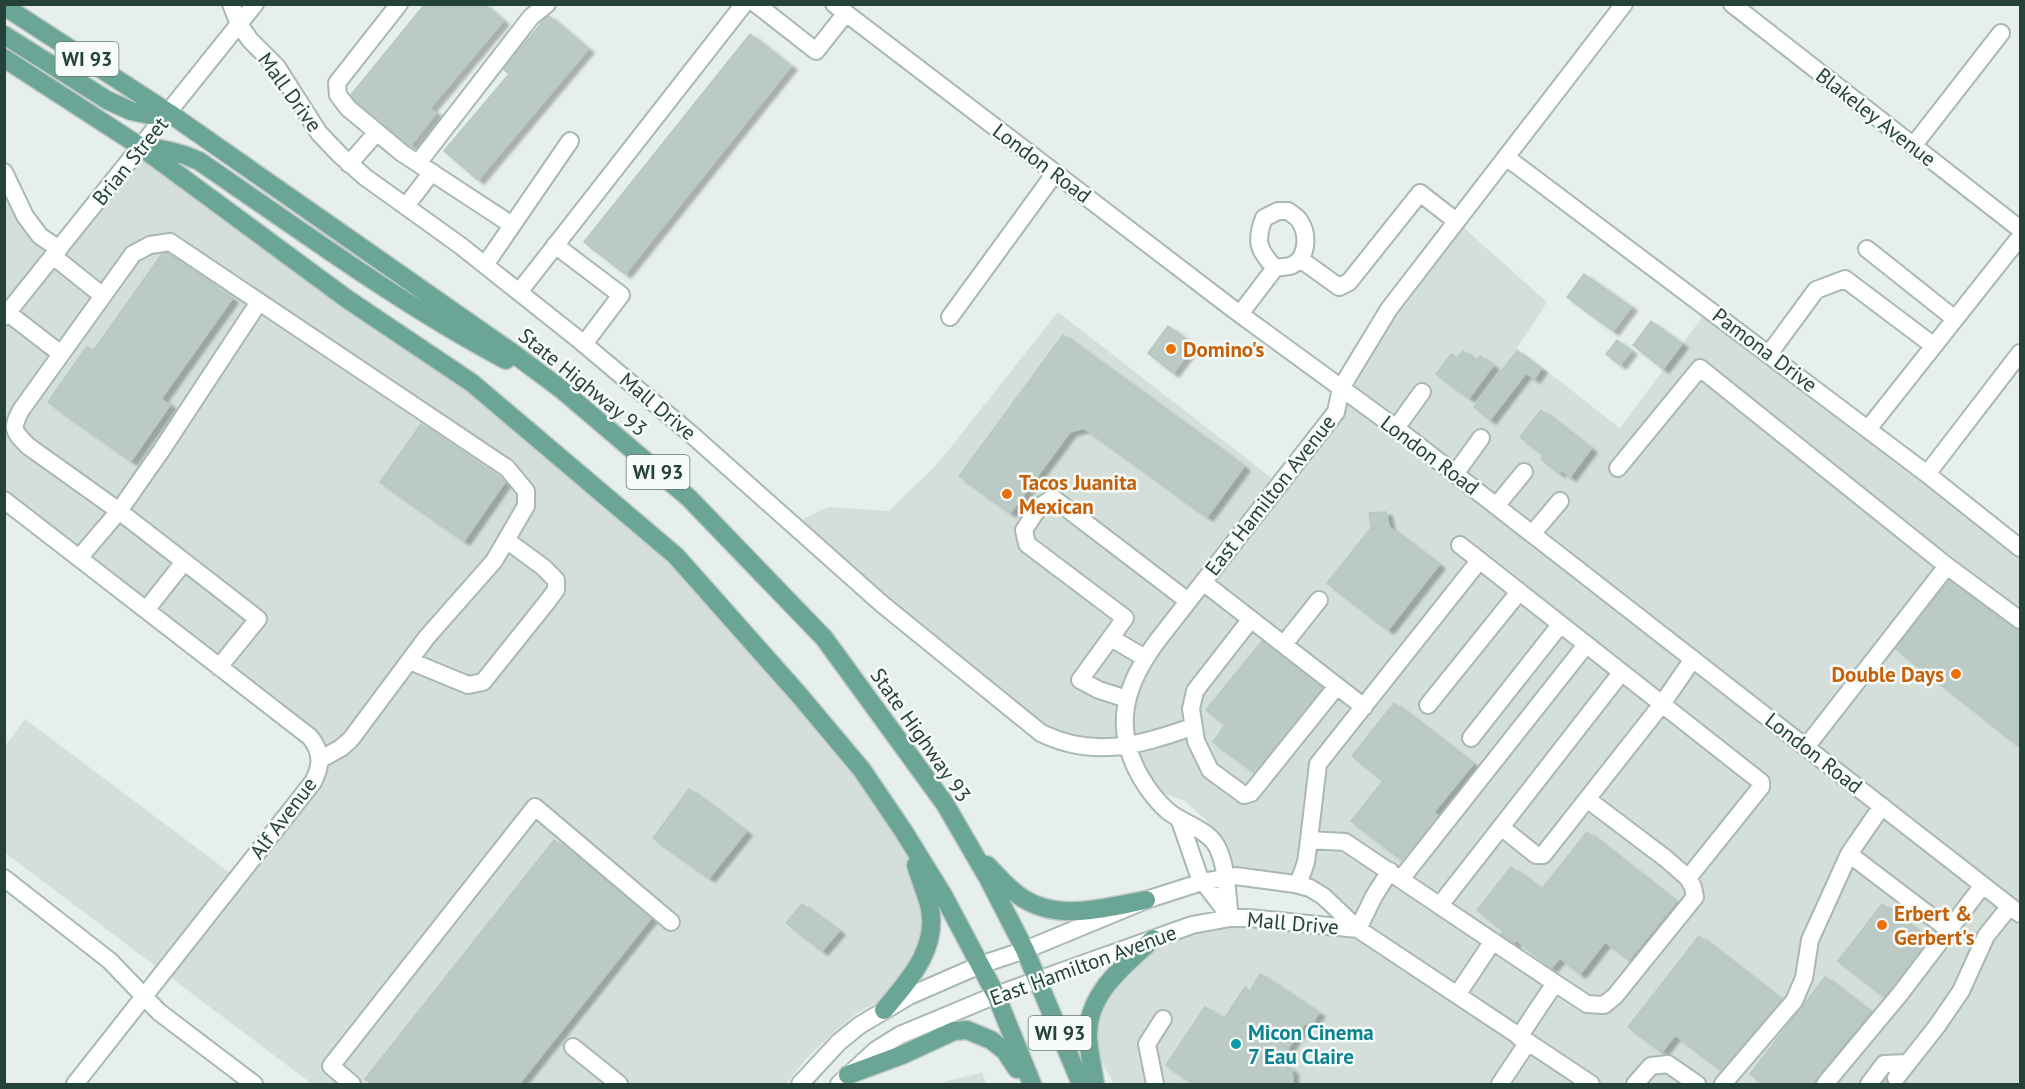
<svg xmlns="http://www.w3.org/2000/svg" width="2025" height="1089" viewBox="0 0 2025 1089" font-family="'PT Sans',sans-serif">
<defs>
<filter id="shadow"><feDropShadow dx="6" dy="4" stdDeviation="1.5" flood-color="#0004"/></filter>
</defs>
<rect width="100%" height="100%" fill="#e6efeb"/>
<path fill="#d4dfda" d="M141,147L472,383L676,556L904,832L929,906L907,983L878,1002L856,1014L832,1034L806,1059L786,1084H312L5,853V746L25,719L237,878L313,782L318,747L5,500L4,172L25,216L59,249Z
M1456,221L1547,302L1517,348L1620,428L1709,308L2020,548V1084H1114L1088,1037L1124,967L1192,925L1357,929L1323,896L1235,876L1229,850L1210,824L1185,801L1147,787L1128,746L1057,741L793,524L828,507L889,511L939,462L1058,312L1279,484L1336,412L1341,388Z
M982,1072L986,1084H935L980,1073Z"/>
<path fill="#bbcac4" stroke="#b8c9c2" stroke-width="1.5" filter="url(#shadow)" d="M425,4H484L503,21L430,108L436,113L410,146L350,96Z
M548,15L588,49L478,180L444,151L509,74L503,69Z
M750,34L791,66L625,274L584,242Z
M164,251L232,299L161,399L170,405L131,461L48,402L87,346L93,351Z
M1584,274L1631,307L1613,331L1567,297Z
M1651,321L1682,344L1663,369L1633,345Z
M1168,326L1194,345L1173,373L1148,353Z
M1063,335L1244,467L1207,517L1084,428L1070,432L1010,513L959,476Z
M1617,340L1631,351L1620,365L1606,354Z
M1463,351L1476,361L1480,356L1493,366L1469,398L1436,374L1451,354L1457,358Z
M1517,351L1541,369L1534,379L1526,373L1490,420L1474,407Z
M1541,410L1591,449L1570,477L1561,470L1559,473L1541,459L1544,455L1520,437Z
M421,424L505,482L464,541L380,482Z
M1386,512L1389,527L1439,565L1388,630L1327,583L1371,528L1369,513Z
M1949,578L2020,635V747L1896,649Z
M1262,641L1332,689L1261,777L1213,742L1225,725L1206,710Z
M1394,703L1473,764L1434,812L1445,822L1410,866L1351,821L1383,781L1352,756Z
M689,789L746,832L709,878L653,838Z
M1587,832L1676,902L1629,960L1605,942L1580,974L1560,958L1551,968L1516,940L1513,944L1501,934L1504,931L1477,910L1511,867L1541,890Z
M554,840L652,917L519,1084H372L365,1079Z
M802,904L839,931L822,951L786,923Z
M1882,904L1931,941L1885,997L1838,961Z
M1699,936L1781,1000L1722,1071L1675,1035L1662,1052L1628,1027Z
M1260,974L1319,1013L1310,1026L1305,1023L1279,1062L1292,1070L1293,1084H1195L1166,1065L1205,1007L1224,1019L1245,987L1250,991Z
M1825,977L1870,1012L1812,1084H1764L1750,1074Z
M1886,1070L1905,1084H1875Z"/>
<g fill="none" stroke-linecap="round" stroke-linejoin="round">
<path stroke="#bfccc8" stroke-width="16" stroke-dasharray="16 8" stroke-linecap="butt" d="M1882,1084L1891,1074"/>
<g stroke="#a8b8b2" stroke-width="20">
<path id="minor" d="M231,4L239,24L250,40L277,67L319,133L340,155L365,177L461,246L578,339L691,434L882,604L1041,733C1094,759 1140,745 1192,727
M399,4L337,83L338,95L348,108L402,153L512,225
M756,4L816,51L846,13
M834,4L1233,309L1396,428L2020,914
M1732,4L2020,229
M1913,146L2001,33
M1506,157L1927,474L2020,548
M418,163L531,17L547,4
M349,164L377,132
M4,172L25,216L40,236L59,249
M406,206L432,172
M555,245L621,295L584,344
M1867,249L1955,319
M53,256L103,296
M1300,259L1339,287L1349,282L1420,193L1456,221
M485,265L570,141
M519,292L744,4
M259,302L161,451L119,511L28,446C13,431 11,429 21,410L133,254L150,245L170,242L507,468L526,491V506L494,561L427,637L351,739L341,748L321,759
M8,313L61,354
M1240,314L1275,268C1280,267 1285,267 1290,266C1308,260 1309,234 1299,220C1297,217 1292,214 1288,211H1278L1264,218C1255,241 1258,250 1275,268
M4,317L255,4
M950,317L1055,173
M1769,354L1816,290L1845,279L1934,346
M1396,428L1422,392
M1868,429L2020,237
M1618,468L1700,368L1947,566L2020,620
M1455,474L1481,438
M1927,474L2020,353
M4,500L310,737C322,752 322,765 313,782L75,1084
M1496,506L1524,472
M1532,534L1560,501
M1460,545L1761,782V787L1688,878
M79,558L119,511L258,619L219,667
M1203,582L1364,707
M146,610L184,562
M1251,619L1195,691L1191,709L1196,741L1210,770L1244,795L1251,793L1337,686
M1111,638L1145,658
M1284,644L1319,600
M410,661L468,685L483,682L547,602L556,590V580L543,567L506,540
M1127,699L1099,690L1080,680L1125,618L1027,544L1024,530L1039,507L1053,498L1188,601
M1428,705L1519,592
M1471,738L1560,625
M1806,747L1947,566
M1882,806L1849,854L1949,930
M1180,821L1199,876L1230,917
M1501,827L1621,673
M1309,840L1318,764L1479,561
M4,878L110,961L159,1012L254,1084
M1401,879L1586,645
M1298,885L1306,862L1309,840L1345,842L1555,983L1519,1037
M1440,905L1501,827L1536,855H1543L1662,704L1693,659
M1230,918C1227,897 1227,859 1214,842C1203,828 1183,823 1169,812C1157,802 1148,790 1140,776C1112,726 1125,684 1158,640L1336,412L1341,388L1389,309L1624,4
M1358,929L1374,896L1390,871
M1555,983L1587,1004L1604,1005L1615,996L1695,897L1693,887L1688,878L1665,858L1587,799
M1457,995L1493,941
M573,1047L619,1084
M1896,1078L1937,1026L1961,991L1986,936L2010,906
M352,1084L331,1066L535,807L671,922
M800,1084L839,1042L860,1025L909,996L980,965L1025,950L1146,900L1202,882L1235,876L1295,884L1310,888L1323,896L1358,929L1591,1084
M839,1084L876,1050L900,1035L996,995L1192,925L1230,918H1249L1358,929
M1155,1084L1147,1044L1163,1019
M1500,1084L1528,1042
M1635,1084L1651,1066L1668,1064L1697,1084
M1723,1084L1794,1001L1804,978L1810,940L1849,854
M1825,1084L1900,994L1983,885
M1869,1084L1884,1064L1908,1063"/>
</g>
<g stroke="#c2cac8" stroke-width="21">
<path id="major" d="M4,6L169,113L514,354L561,389L689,498L824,638L945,804L988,878L1025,950L1081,1084
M4,35L107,100L131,111L150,115L169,113
M4,58L141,147L347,299L472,383L676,556L800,696L862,770L904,832L943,895L996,995L1032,1084
M141,147C163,148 180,152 199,161C300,230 399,303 506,360
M987,865C997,875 1007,887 1018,895C1056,923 1103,908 1146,900
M884,1010C909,980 940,947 929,904C925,891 920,878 916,865
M848,1075L902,1055L954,1031L967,1030L991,1040L1005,1051L1017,1069
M1095,1084C1093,1069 1089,1053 1088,1038C1086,994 1124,966 1153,939"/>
</g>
<use href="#minor" stroke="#fff" stroke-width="16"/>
<use href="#major" stroke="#6aa596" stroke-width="18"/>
</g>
<g fill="#e8710a" stroke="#f7fbf9" stroke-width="2">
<circle cx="1171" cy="349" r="6"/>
<circle cx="1007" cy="494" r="6"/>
<circle cx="1956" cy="674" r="6"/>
<circle cx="1882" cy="925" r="6"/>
</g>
<circle fill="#0f9aa8" stroke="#f7fbf9" stroke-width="2" cx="1236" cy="1044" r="6"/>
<g text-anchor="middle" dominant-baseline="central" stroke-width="5" stroke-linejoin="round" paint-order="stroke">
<g fill="#f7fbf9" stroke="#637a73" stroke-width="1.5">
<rect x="55.5" y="42" width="63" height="34" rx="4.5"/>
<rect x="626.5" y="455" width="63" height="34" rx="4.5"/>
<rect x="1028.5" y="1016" width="63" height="34" rx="4.5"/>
</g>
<g font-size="20" font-weight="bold" fill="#24423a">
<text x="87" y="59">WI 93</text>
<text x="658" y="472">WI 93</text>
<text x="1060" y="1033">WI 93</text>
</g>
<g font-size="21" fill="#24423a" stroke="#f7fbf9">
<text transform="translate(290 92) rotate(54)">Mall Drive</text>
<text transform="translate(1876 117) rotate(38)">Blakeley Avenue</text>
<text transform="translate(130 161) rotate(-51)">Brian Street</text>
<text transform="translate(1042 163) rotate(37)">London Road</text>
<text transform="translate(1765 350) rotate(37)">Pamona Drive</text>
<text transform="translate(583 382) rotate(39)">State Highway 93</text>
<text transform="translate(658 406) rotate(40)">Mall Drive</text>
<text transform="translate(1430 455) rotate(37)">London Road</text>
<text transform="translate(1270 495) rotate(-52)">East Hamilton Avenue</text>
<text transform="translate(921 735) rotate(55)">State Highway 93</text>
<text transform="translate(1814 753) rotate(38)">London Road</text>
<text transform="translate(283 818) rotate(-53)">Alf Avenue</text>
<text transform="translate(1293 923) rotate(5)">Mall Drive</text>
<text transform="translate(1083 965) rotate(-20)">East Hamilton Avenue</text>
</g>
<g font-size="21" font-weight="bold" fill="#c56008" stroke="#f7fbf9" text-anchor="start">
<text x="1183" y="349">Domino's</text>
<text x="1019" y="482">Tacos Juanita<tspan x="1019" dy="24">Mexican</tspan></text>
<text x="1944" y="674" text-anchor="end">Double Days</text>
<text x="1894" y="913">Erbert &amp;<tspan x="1894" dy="24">Gerbert's</tspan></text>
</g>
<g font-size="21" font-weight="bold" fill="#0d838f" stroke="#f7fbf9" text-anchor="start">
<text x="1248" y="1032">Micon Cinema<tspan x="1248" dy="24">7 Eau Claire</tspan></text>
</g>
</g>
<rect width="2025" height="1089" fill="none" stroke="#24423a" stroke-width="12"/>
</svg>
